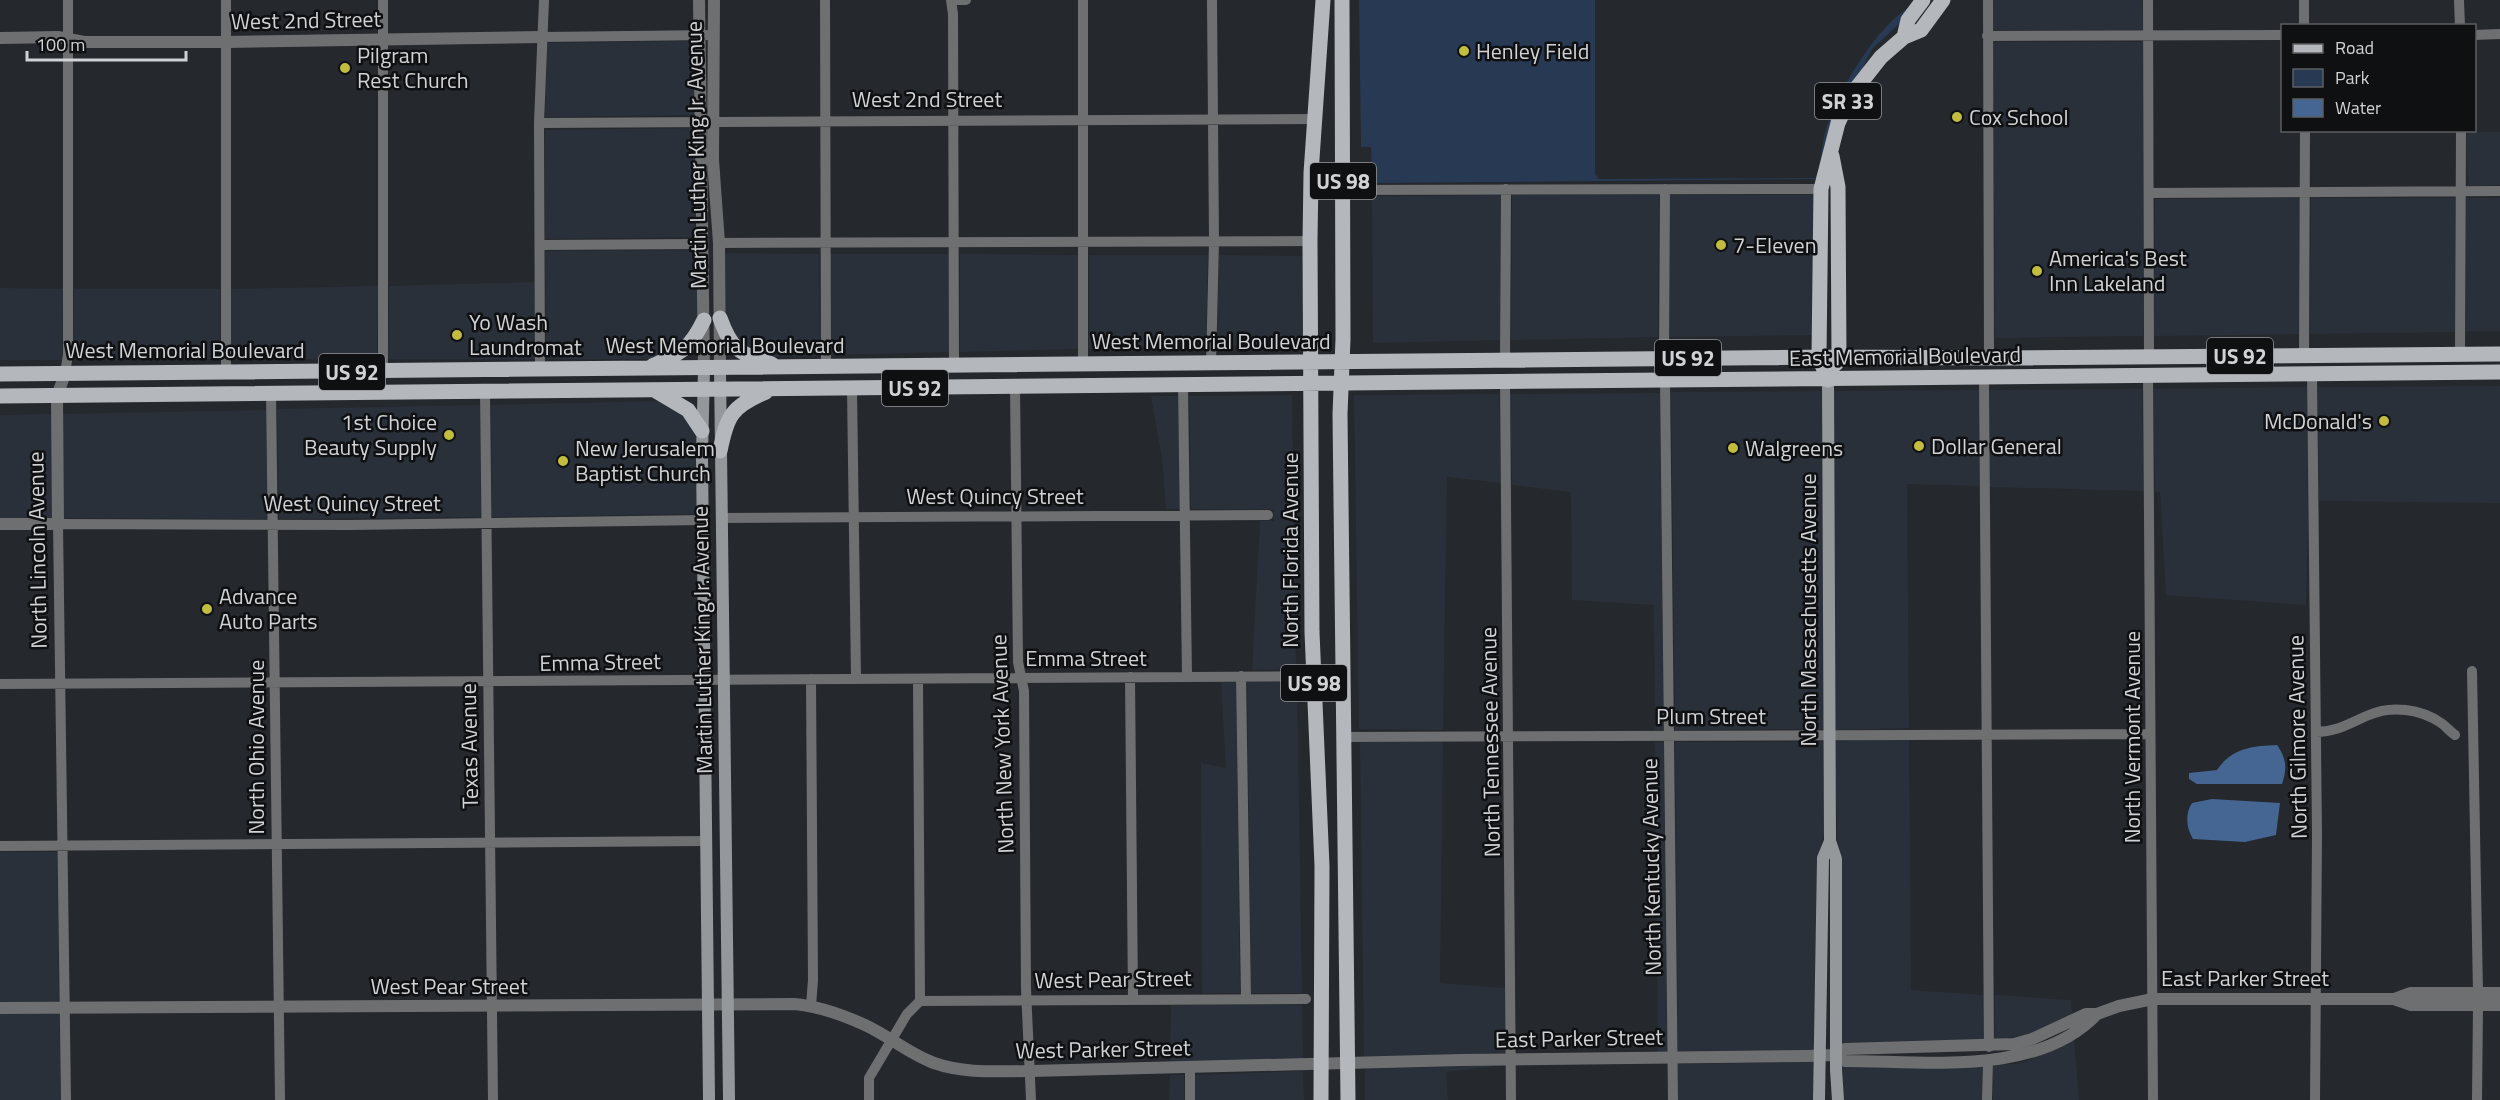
<svg xmlns="http://www.w3.org/2000/svg" width="2500" height="1100" viewBox="0 0 2500 1100" font-family="'Titillium Web',sans-serif">
<rect width="100%" height="100%" fill="#25282c"/>
<path fill="#2a3039" d="M1992,0H2142L2143,30H1993Z
M694,41L696,115L545,117L547,43Z
M1993,42H2143V336L1995,338Z
M696,128L695,237L545,239V130Z
M2466,132H2500V185L2468,186Z
M1501,195L1500,340L1373,343L1372,196Z
M1512,195H1659L1658,337L1511,340Z
M1670,195H1816L1815,335L1669,337Z
M2300,198L2299,334L2154,336L2155,199Z
M2311,198H2455V332L2310,334Z
M2466,198H2500V331H2466Z
M696,250L698,318L682,345L653,359H546L545,251Z
M725,253L819,254L820,356L771,357L741,346L726,316Z
M830,254H949V352L831,355Z
M960,254L1078,255V349L960,352Z
M1089,255H1208L1206,346L1089,349Z
M1219,255L1305,256V344L1217,346Z
M535,282V359H388L389,286Z
M378,286L377,359H231V289Z
M0,288L63,289L62,360H0Z
M74,289H220V359L73,360Z
M2500,386V503L2319,501L2318,387Z
M2307,387L2308,528L2306,605L2166,595L2160,492H2155L2153,389Z
M2142,389L2144,491L1990,487V390Z
M1979,390V486L1907,484L1909,728L1835,730L1833,391Z
M1822,391L1824,729L1675,730L1671,392Z
M1660,393L1664,730H1655L1654,605L1572,600L1571,492L1512,485L1510,394Z
M1499,394L1501,483L1447,477L1443,730L1359,729L1354,395Z
M1292,395L1296,669L1252,670L1260,521H1274V509H1191L1189,396Z
M1151,396H1178L1180,509H1166L1162,459Z
M662,401L684,415L697,433L698,514L492,517L491,405Z
M480,405L481,517L279,519L277,409Z
M266,410L268,519L63,518V414Z
M52,414V518H0V415Z
M1221,682H1236L1240,993H1202L1201,763L1226,768Z
M1247,682H1297L1302,993H1251Z
M1854,740H1909L1911,990L1984,995V1041L1842,1044L1835,742Z
M1360,741L1443,742L1440,983L1505,988L1506,1053L1364,1057Z
M1655,742H1664L1667,1052H1658Z
M1675,742H1824V836L1817,858L1814,1050L1678,1051Z
M0,852H57L59,1002H0Z
M1995,995L2071,1000L2072,1014L2030,1034L1995,1040Z
M1171,1005H1302L1303,1059L1170,1063Z
M0,1014H59L61,1100H0Z
M2074,1040L2079,1100H1993V1066L2022,1063Z
M1813,1062L1814,1100H1678V1064Z
M1506,1065L1446,1072L1448,1100H1365V1069Z
M1841,1066L1982,1067V1100H1844Z
M1303,1071L1304,1100H1195V1075Z
M1170,1075H1184V1100H1169Z"/>
<path fill="#273953" d="M1359,0H1595V174L1599,179L1815,178C1822,166 1821,147 1825,133C1836,93 1883,11 1925,0L1872,49L1859,75L1818,179L1378,183H1372L1371,147H1361Z"/>
<path fill="#456593" d="M2277,745C2287,759 2287,769 2282,784H2197L2189,779V773L2217,770C2232,748 2252,746 2277,745Z
M2212,799L2280,803L2276,835L2245,842L2193,839C2186,828 2185,813 2192,803Z"/>
<g fill="none" stroke-linecap="round" stroke-linejoin="round">
<path stroke="#6e6f71" stroke-width="10" d="M825,0L826,367
M951,0L953,14L954,366
M951,0H966
M1083,0V364
M1988,0L1989,358
M2148,0L2149,356
M2304,0V26
M2459,0L2460,26
M2474,35L2500,34
M1987,36L2282,35
M542,37L714,35
M539,123L1314,119
M1343,190L1821,189
M2150,193L2500,191
M719,243L1310,241
M540,245L701,244
M2460,354L2461,130
M2304,355L2305,130
M1664,358L1665,189
M1505,360L1506,189
M1211,364L1214,242L1212,0
M540,369L539,123L544,0
M383,371V0
M226,372V0
M2312,373L2317,835L2315,1100
M65,374L68,354V0
M2148,374C2151,616 2153,858 2153,1100
M1984,376L1989,1047
M1665,381L1673,1100
M1505,383L1511,1100
M1183,386L1187,677
M1015,387L1018,662L1024,691L1026,989L1031,1100
M852,389L856,679
M485,392L493,1100
M271,393L280,1100
M722,518L1268,515
M2472,671L2478,993
M1241,676L1246,999
M1130,677L1133,999
M811,679L813,980L811,1006
M918,679L920,1001
M0,684L1343,676
M2316,732C2337,732 2350,723 2369,715C2391,705 2421,709 2441,723C2446,726 2449,731 2455,735
M1344,737L2149,734
M0,846L706,841
M920,1001L1306,999
M1190,1069V1100
M66,1100L58,524L350,525L704,520
M869,1100V1078L907,1014L920,1001
M1987,1100L1988,1060
M2477,1100L2478,1005"/>
<path stroke="#6e6f71" stroke-width="12" d="M699,0L704,369
M714,0L713,160L719,243L720,369
M0,38L58,37L84,42H226L542,37
M0,524H58L57,396L65,374
M2394,999L2410,993H2500
M0,1008L794,1004C819,1006 843,1015 865,1025C889,1036 909,1054 934,1063C965,1074 999,1071 1031,1071L1461,1060L1806,1056L1836,1055L1845,1049L2014,1044L2032,1039L2086,1014H2097L2119,1006L2153,999H2394L2411,1005H2500
M1836,1055L1845,1061C1926,1061 2037,1077 2097,1014"/>
<path stroke="#95989b" stroke-width="12" d="M704,369L702,456L709,1100
M720,369L729,1100
M1828,380L1830,841L1836,859V1070L1838,1100
M1819,1100L1823,858L1830,841"/>
<path stroke="#b4b7bb" stroke-width="15" d="M1342,0L1343,339L1340,414L1348,1100
M1904,37L1908,20L1923,0
M1832,156L1838,187L1839,357L1836,364
M720,318C732,351 739,353 772,364
M652,366C681,353 690,349 704,320
M0,374L1839,357L1989,358L2500,354
M1828,380L1819,357L1821,189L1838,123L1851,95L1881,57L1904,37L1921,30L1943,0
M656,391L688,410L702,431
M0,396L2500,372
M720,451C727,416 731,407 766,392
M1321,1100L1322,866L1312,632L1310,241L1311,173L1323,0"/>
</g>
<g fill="#c2bd3f" stroke="#0f1012" stroke-width="2">
<circle cx="1464" cy="51" r="6"/>
<circle cx="345" cy="68" r="6"/>
<circle cx="1957" cy="117" r="6"/>
<circle cx="1721" cy="245" r="6"/>
<circle cx="2037" cy="271" r="6"/>
<circle cx="457" cy="335" r="6"/>
<circle cx="2384" cy="421" r="6"/>
<circle cx="449" cy="435" r="6"/>
<circle cx="1919" cy="446" r="6"/>
<circle cx="1733" cy="448" r="6"/>
<circle cx="563" cy="461" r="6"/>
<circle cx="207" cy="609" r="6"/>
</g>
<g text-anchor="middle" dominant-baseline="central" stroke-width="5" stroke-linejoin="round" paint-order="stroke">
<g fill="#0f1012" stroke="#96989a" stroke-width="1.5">
<rect x="1815" y="83" width="66" height="36" rx="4.5"/>
<rect x="1310" y="163" width="66" height="36" rx="4.5"/>
<rect x="2207" y="338" width="66" height="36" rx="4.5"/>
<rect x="1655" y="340" width="66" height="36" rx="4.5"/>
<rect x="319" y="354" width="66" height="36" rx="4.5"/>
<rect x="882" y="370" width="66" height="36" rx="4.5"/>
<rect x="1281" y="665" width="66" height="36" rx="4.5"/>
</g>
<g font-size="21" font-weight="bold" fill="#d0d2d5">
<text x="1848" y="101">SR 33</text>
<text x="1343" y="181">US 98</text>
<text x="2240" y="356">US 92</text>
<text x="1688" y="358">US 92</text>
<text x="352" y="372">US 92</text>
<text x="915" y="388">US 92</text>
<text x="1314" y="683">US 98</text>
</g>
<g font-size="22" fill="#d0d2d5" stroke="#0f1012">
<text transform="translate(306 20) rotate(-1)">West 2nd Street</text>
<text x="927" y="99">West 2nd Street</text>
<text transform="translate(696 155) rotate(-91)">Martin Luther King Jr. Avenue</text>
<text x="1211" y="341">West Memorial Boulevard</text>
<text x="725" y="345">West Memorial Boulevard</text>
<text x="185" y="350">West Memorial Boulevard</text>
<text transform="translate(1905 356) rotate(-1)">East Memorial Boulevard</text>
<text x="995" y="496">West Quincy Street</text>
<text x="352" y="503">West Quincy Street</text>
<text transform="translate(37 550) rotate(-91)">North Lincoln Avenue</text>
<text transform="translate(1290 550) rotate(-90)">North Florida Avenue</text>
<text transform="translate(1808 610) rotate(-90)">North Massachusetts Avenue</text>
<text transform="translate(702 640) rotate(-91)">Martin Luther King Jr. Avenue</text>
<text x="1086" y="658">Emma Street</text>
<text transform="translate(600 662) rotate(-1)">Emma Street</text>
<text x="1711" y="716">Plum Street</text>
<text transform="translate(2132 737) rotate(-90)">North Vermont Avenue</text>
<text transform="translate(2297 737) rotate(-91)">North Gilmore Avenue</text>
<text transform="translate(1490 742) rotate(-91)">North Tennessee Avenue</text>
<text transform="translate(1002 744) rotate(-92)">North New York Avenue</text>
<text transform="translate(469 746) rotate(-91)">Texas Avenue</text>
<text transform="translate(256 747) rotate(-90)">North Ohio Avenue</text>
<text transform="translate(1651 867) rotate(-91)">North Kentucky Avenue</text>
<text x="2245" y="978">East Parker Street</text>
<text transform="translate(1113 979) rotate(-1)">West Pear Street</text>
<text x="449" y="986">West Pear Street</text>
<text transform="translate(1579 1038) rotate(-1)">East Parker Street</text>
<text transform="translate(1103 1049) rotate(-1)">West Parker Street</text>
</g>
<g font-size="22" fill="#d0d2d5" stroke="#0f1012" text-anchor="start">
<text x="1476" y="51">Henley Field</text>
<text x="357" y="55">Pilgram<tspan x="357" dy="25">Rest Church</tspan></text>
<text x="1969" y="117">Cox School</text>
<text x="1733" y="245">7-Eleven</text>
<text x="2049" y="258">America's Best<tspan x="2049" dy="25">Inn Lakeland</tspan></text>
<text x="469" y="322">Yo Wash<tspan x="469" dy="25">Laundromat</tspan></text>
<text x="2372" y="421" text-anchor="end">McDonald's</text>
<text x="437" y="422" text-anchor="end">1st Choice<tspan x="437" dy="25">Beauty Supply</tspan></text>
<text x="1931" y="446">Dollar General</text>
<text x="575" y="448">New Jerusalem<tspan x="575" dy="25">Baptist Church</tspan></text>
<text x="1745" y="448">Walgreens</text>
<text x="219" y="596">Advance<tspan x="219" dy="25">Auto Parts</tspan></text>
</g>
</g>
<rect x="2281" y="24" width="195" height="108" fill="#0f1012" stroke="#5c5e60" stroke-width="1.5"/>
<rect x="2293" y="44" width="30" height="9" fill="#b4b7bb" stroke="#5c5e60" stroke-width="1.5"/>
<text x="2335" y="54" font-size="18" fill="#d0d2d5">Road</text>
<rect x="2293" y="69" width="30" height="18" fill="#273953" stroke="#5c5e60" stroke-width="1.5"/>
<text x="2335" y="84" font-size="18" fill="#d0d2d5">Park</text>
<rect x="2293" y="99" width="30" height="18" fill="#456593" stroke="#5c5e60" stroke-width="1.5"/>
<text x="2335" y="114" font-size="18" fill="#d0d2d5">Water</text>
<path d="M27 51v9h159v-9" fill="none" stroke="#d0d2d5" stroke-width="3"/>
<text x="36" y="51" font-size="18" fill="#d0d2d5" stroke="#0f1012" stroke-width="4.5" paint-order="stroke">100 m</text>
</svg>
